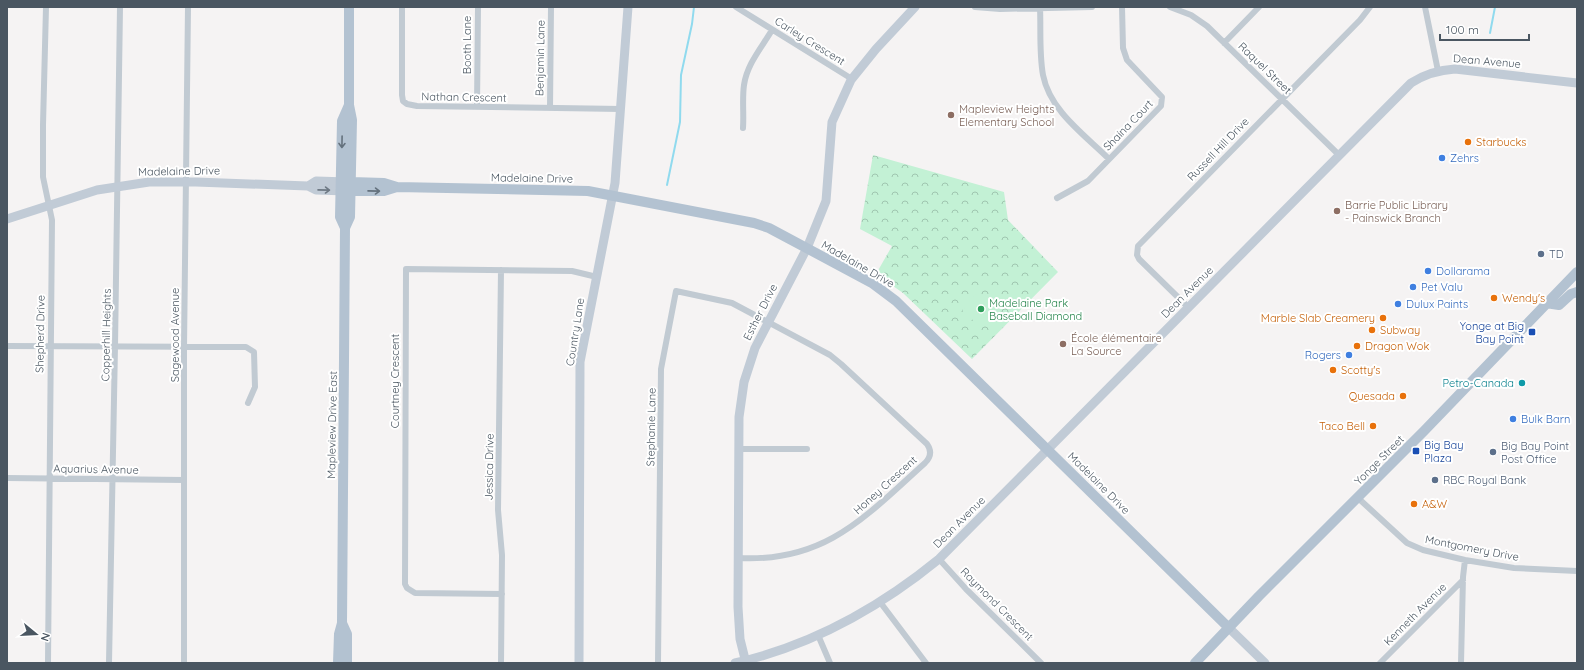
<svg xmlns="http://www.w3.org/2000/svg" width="1584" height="670" viewBox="0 0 1584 670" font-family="Quicksand,sans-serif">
<defs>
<pattern id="park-crowns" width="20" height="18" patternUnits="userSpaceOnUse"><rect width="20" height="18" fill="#c3f1d5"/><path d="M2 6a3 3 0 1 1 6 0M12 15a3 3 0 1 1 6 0" fill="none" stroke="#a0c6b0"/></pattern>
</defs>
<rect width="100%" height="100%" fill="#f5f3f3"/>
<path fill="url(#park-crowns)" d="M873,155L1004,192L1008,220L1058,272L972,359L903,293L876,274L892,246L860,229Z"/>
<path fill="#c3f1d5" d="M978,293L991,298L995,306L999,309L983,326L978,325L962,310C969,304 971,297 978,293Z"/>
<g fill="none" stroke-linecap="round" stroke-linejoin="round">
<path stroke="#90daee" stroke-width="2" d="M1490,33L1495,7
M667,185L680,122L681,75L692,24L694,7"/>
<path stroke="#c1cad2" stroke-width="6" d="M46,7L43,125V177L52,220L48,663
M402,7V95L403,101L407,104L417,106L621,109
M736,7L852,79
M975,7L1000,9L1092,7
M1040,7C1041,29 1039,53 1043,75C1050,111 1085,135 1109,159
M1170,7L1191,15L1207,26L1339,155
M1425,7L1438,71
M1224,43L1259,7
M477,107L478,7
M550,108L551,7
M743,128C744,114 742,99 744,85C747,64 762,47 772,30
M1057,198L1088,181L1161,106L1162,97L1127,60L1123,48L1122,7
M501,270L498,510L502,555L501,663
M1188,307L1139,259L1137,255L1138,246L1360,20L1370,7
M7,346L246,347L254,352L255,387L248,403
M739,449H807
M7,478L184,480
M1358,498L1407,543L1423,550L1465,560L1514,568L1577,571
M939,559L966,589L1041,663
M502,594L415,593L407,588L405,584L406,269L572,271L597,277
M880,602L926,663
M818,635L830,663
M109,663L115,346L120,7
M184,663V347L188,7
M658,663L661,369L676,291L732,303L830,355L841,364L927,444C932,451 931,457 925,463C865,517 825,563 738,558
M1380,663L1463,580
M1461,663L1463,577L1465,560"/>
<path stroke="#c1cbd6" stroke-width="9" d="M308,186L316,181L348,182
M7,219L97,190L149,182H196L308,186L316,190L347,191
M1229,628L1265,663
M579,663L580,362L615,183L628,7
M735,663C810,646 879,608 939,559L1411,83C1425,74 1439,70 1455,69L1577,83
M746,663L740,639L738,607L739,417L744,382L755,348L807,248L826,201L832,122L851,80L876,49L915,7"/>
<path stroke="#b3c2d1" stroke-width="10" d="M351,182L384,183L397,187
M351,191H384L397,187L588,191L754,223L769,228L872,283L896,301L1229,628
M345,228L340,217L342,121L349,105
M1546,303L1559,305L1571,294L1577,292
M342,623L347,634V663
M338,663L339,634L342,623L345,228L350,217L352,120L349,105V7
M1195,663L1259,596L1424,431L1577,272"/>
</g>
<defs><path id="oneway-shaft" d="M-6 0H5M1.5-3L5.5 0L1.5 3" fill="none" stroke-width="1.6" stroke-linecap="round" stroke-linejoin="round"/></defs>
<g stroke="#64717d">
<use href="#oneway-shaft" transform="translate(342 142) rotate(91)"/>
<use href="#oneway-shaft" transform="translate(374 191) rotate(1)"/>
</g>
<use stroke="#6e7984" href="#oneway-shaft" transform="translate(324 190) rotate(1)"/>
<g fill="#8d6e63" stroke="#fff" stroke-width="1.5">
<circle cx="951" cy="115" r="4"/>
<circle cx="1337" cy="211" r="4"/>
<circle cx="1063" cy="344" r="4"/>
</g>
<g fill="#e8710a" stroke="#fff" stroke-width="1.5">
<circle cx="1468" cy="142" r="4"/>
<circle cx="1494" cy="298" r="4"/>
<circle cx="1383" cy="318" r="4"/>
<circle cx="1372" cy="330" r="4"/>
<circle cx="1357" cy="346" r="4"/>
<circle cx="1333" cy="370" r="4"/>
<circle cx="1403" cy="396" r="4"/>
<circle cx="1373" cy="426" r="4"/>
<circle cx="1414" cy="504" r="4"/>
</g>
<g fill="#3f7fe0" stroke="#fff" stroke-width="1.5">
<circle cx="1442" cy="158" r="4"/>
<circle cx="1428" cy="271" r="4"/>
<circle cx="1413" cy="287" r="4"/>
<circle cx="1398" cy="304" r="4"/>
<circle cx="1349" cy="355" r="4"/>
<circle cx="1513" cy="419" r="4"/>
</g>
<g fill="#5c6f8a" stroke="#fff" stroke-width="1.5">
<circle cx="1541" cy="254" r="4"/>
<circle cx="1493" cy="452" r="4"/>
<circle cx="1435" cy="480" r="4"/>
</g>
<circle fill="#2e9e5b" stroke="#fff" stroke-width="1.5" cx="981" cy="309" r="4"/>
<g fill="#1a4fb4" stroke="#fff" stroke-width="1.5">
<rect x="1528" y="328" width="8" height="8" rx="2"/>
<rect x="1412" y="447" width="8" height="8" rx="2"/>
</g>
<circle fill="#0f9aa8" stroke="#fff" stroke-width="1.5" cx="1522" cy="383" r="4"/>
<g text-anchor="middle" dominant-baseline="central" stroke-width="4" stroke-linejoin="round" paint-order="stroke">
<g font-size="11" fill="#4a5661" stroke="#fff">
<text transform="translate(810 41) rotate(32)">Carley Crescent</text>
<text transform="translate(467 45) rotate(-90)">Booth Lane</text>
<text transform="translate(540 58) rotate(-89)">Benjamin Lane</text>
<text transform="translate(1487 61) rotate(5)">Dean Avenue</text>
<text transform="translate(1265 68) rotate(44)">Raquel Street</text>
<text transform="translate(464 97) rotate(1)">Nathan Crescent</text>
<text transform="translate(1128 125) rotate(-46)">Shaina Court</text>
<text transform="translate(1218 149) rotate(-46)">Russell Hill Drive</text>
<text transform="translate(179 171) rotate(-1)">Madelaine Drive</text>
<text transform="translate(532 178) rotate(1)">Madelaine Drive</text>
<text transform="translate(858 264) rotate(30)">Madelaine Drive</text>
<text transform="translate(1187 292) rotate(-45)">Dean Avenue</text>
<text transform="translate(760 312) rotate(-63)">Esther Drive</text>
<text transform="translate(575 332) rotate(-81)">Country Lane</text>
<text transform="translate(40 334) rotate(-89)">Shepherd Drive</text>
<text transform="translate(106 335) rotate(-89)">Copperhill Heights</text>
<text transform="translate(175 335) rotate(-90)">Sagewood Avenue</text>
<text transform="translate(395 381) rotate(-90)">Courtney Crescent</text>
<text transform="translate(332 425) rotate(-89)">Mapleview Drive East</text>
<text transform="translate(651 427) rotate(-89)">Stephanie Lane</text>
<text transform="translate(1379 460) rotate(-45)">Yonge Street</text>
<text transform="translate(489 467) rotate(-89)">Jessica Drive</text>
<text transform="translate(96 469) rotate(1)">Aquarius Avenue</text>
<text transform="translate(1099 483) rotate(45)">Madelaine Drive</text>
<text transform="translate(885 485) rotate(-42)">Honey Crescent</text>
<text transform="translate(959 522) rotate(-45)">Dean Avenue</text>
<text transform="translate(1472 548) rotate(11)">Montgomery Drive</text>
<text transform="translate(997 604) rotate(45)">Raymond Crescent</text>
<text transform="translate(1415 614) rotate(-45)">Kenneth Avenue</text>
</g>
<g font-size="11" fill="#785e54" stroke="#fff" text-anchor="start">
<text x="959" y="109">Mapleview Heights<tspan x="959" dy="13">Elementary School</tspan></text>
<text x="1345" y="205">Barrie Public Library<tspan x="1345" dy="13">- Painswick Branch</tspan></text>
<text x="1071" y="338">École élémentaire<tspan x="1071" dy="13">La Source</tspan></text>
</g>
<g font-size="11" fill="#c56008" stroke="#fff" text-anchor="start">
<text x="1476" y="142">Starbucks</text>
<text x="1502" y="298">Wendy's</text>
<text x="1375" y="318" text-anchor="end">Marble Slab Creamery</text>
<text x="1380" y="330">Subway</text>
<text x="1365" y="346">Dragon Wok</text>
<text x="1341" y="370">Scotty's</text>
<text x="1395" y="396" text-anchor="end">Quesada</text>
<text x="1365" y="426" text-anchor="end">Taco Bell</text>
<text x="1422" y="504">A&amp;W</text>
</g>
<g font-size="11" fill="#366cbe" stroke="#fff" text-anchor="start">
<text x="1450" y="158">Zehrs</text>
<text x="1436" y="271">Dollarama</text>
<text x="1421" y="287">Pet Valu</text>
<text x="1406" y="304">Dulux Paints</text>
<text x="1341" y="355" text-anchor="end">Rogers</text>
<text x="1521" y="419">Bulk Barn</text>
</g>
<g font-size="11" fill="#4e5e75" stroke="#fff" text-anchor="start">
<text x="1549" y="254">TD</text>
<text x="1501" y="446">Big Bay Point<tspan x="1501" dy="13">Post Office</tspan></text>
<text x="1443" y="480">RBC Royal Bank</text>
</g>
<g font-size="11" fill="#27864d" stroke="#fff" text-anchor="start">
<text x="989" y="303">Madelaine Park<tspan x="989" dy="13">Baseball Diamond</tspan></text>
</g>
<g font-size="11" fill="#164399" stroke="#fff" text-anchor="end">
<text x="1524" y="326">Yonge at Big<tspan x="1524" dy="13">Bay Point</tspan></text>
<text x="1424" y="445" text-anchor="start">Big Bay<tspan x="1424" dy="13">Plaza</tspan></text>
</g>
<g font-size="11" fill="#0d838f" stroke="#fff" text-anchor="end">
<text x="1514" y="383">Petro-Canada</text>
</g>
</g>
<rect width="1584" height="670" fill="none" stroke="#4a5661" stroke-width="16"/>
<g transform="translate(36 634) rotate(108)" stroke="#ffffff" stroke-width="3" paint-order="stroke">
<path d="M0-3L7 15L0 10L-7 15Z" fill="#4a5661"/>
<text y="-6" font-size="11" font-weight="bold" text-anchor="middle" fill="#4a5661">N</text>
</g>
<path d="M1440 34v6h89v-6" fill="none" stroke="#4a5661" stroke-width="2"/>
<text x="1446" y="34" font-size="12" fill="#4a5661" stroke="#ffffff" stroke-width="3" paint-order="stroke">100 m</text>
</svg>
